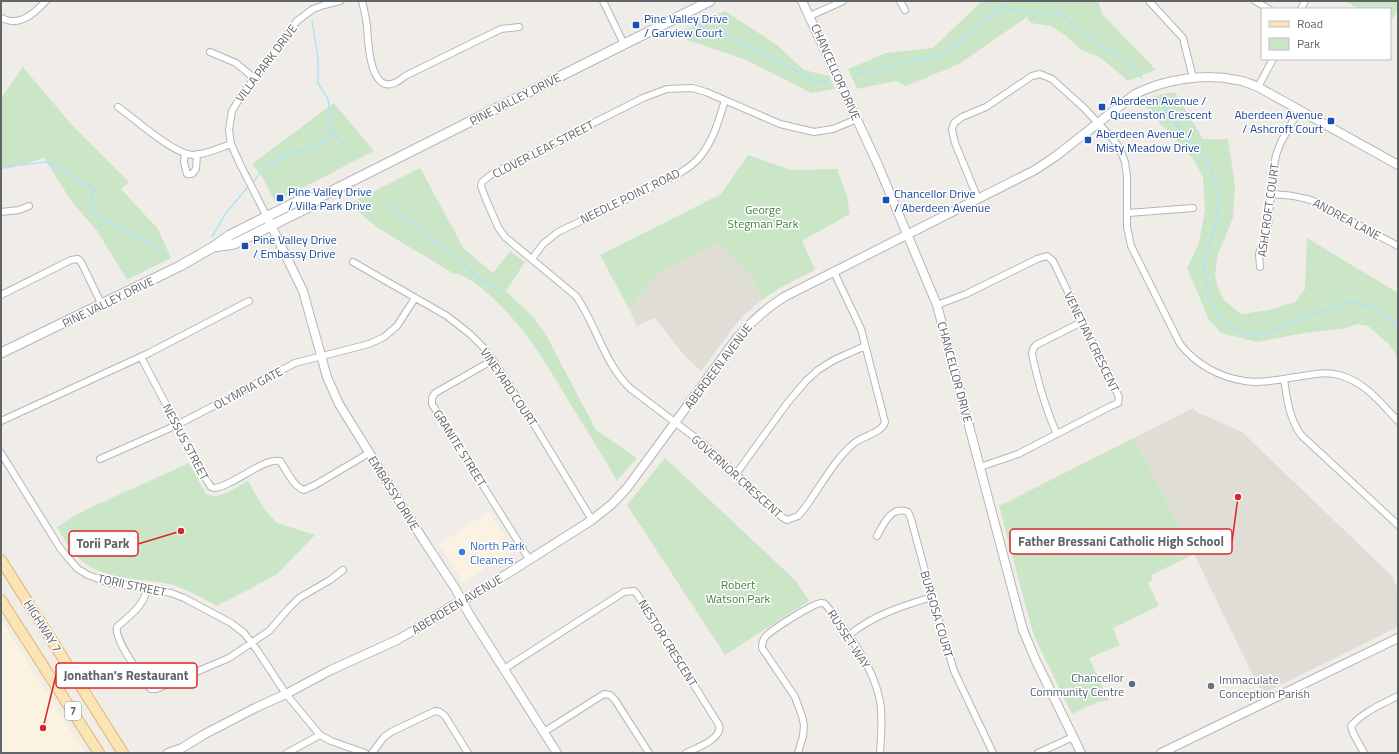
<svg xmlns="http://www.w3.org/2000/svg" width="1399" height="754" viewBox="0 0 1399 754" font-family="'Titillium Web',sans-serif">
<rect width="100%" height="100%" fill="#f0ede8"/>
<path fill="#fcf2e2" d="M489,512L514,550L463,582L439,544Z
M1,619L55,707L85,753H1Z"/>
<path fill="#e0ddd7" d="M717,243L752,278L762,300L745,314L733,328L701,371L684,355L655,318L637,326L629,309L658,274Z
M1193,408L1197,412L1242,432L1392,576L1398,589V627L1262,694L1194,554L1134,438Z"/>
<path fill="#cbe5c7" d="M982,1H1098L1103,15L1156,70L1128,81L1101,58L1081,50L1065,35L1050,26L1031,23L1027,17L959,64L906,86L895,81L857,89L848,69L886,53L933,48Z
M1345,1H1398V9L1390,23V9H1359Z
M725,11L777,45L804,70L829,76L835,89L811,93L746,60L673,35Z
M23,67L70,123L129,182L121,189L158,229L171,258L127,280L98,232L72,202L44,158L11,168L1,169V98Z
M1175,92L1203,139H1228L1235,185L1233,218L1218,254L1215,275L1218,287L1224,300L1241,314L1269,310L1295,302L1305,289L1307,238L1398,293V358L1387,341L1386,342L1368,326L1357,324L1347,328L1304,333L1257,342L1221,333L1209,320L1187,268L1199,243L1205,210L1203,177L1194,160L1167,130L1160,124L1142,102L1159,95Z
M334,103L374,151L275,202L261,175L252,164Z
M748,155L791,170L837,169L847,196L850,214L802,241L815,270L778,289L762,300L752,278L717,243L658,274L629,309L600,255L721,194Z
M420,168L464,249L493,273L510,251L525,262L506,291L533,317L545,333L596,430L637,458L617,481C602,455 587,430 571,405C544,360 521,320 480,287C473,282 463,273 454,274L378,228L349,204Z
M1134,438L1194,554L1151,575L1153,580L1148,583L1159,606L1113,628L1120,645L1089,658L1109,700L1098,702L1072,714L1036,640L1031,626L999,506Z
M665,458L795,580L809,601L725,655L627,505Z
M189,463L206,494C219,501 236,487 248,481L265,510L277,523L315,535L276,575L217,606C203,598 188,590 173,585C142,577 102,582 78,557C69,549 63,537 57,527L83,511Z"/>
<g fill="none" stroke-linecap="round" stroke-linejoin="round">
<path stroke="#b0e3f8" stroke-width="1.5" d="M312,21L318,58V83L328,99L330,115V135
M698,25L708,30L722,32L815,81H828
M854,75L938,55C962,44 979,22 1002,7C1021,11 1040,15 1059,12L1083,33L1127,63L1142,78
M1157,100L1165,109L1193,148L1206,159L1219,189L1217,218L1204,263L1208,293L1219,317L1232,328L1244,333L1257,334L1269,332L1346,302L1367,305L1375,308L1390,318L1398,326
M1,167L46,162L51,164L95,189L90,205L97,216L150,244L170,257
M254,181L263,169L283,156L302,150L324,141L333,132L345,146
M385,204L463,262C475,277 481,281 499,289
M212,237L226,213L247,188"/>
<g stroke="#b3b6b9" stroke-width="8">
<path id="minor" d="M362,1C364,9 366,18 367,26C368,40 369,78 385,84C393,86 400,80 405,76L501,29L519,27
M603,1L624,44
M900,1L905,10
M1149,1L1183,38L1193,78
M1255,1L1269,9
M1301,9L1305,1
M810,16L843,1
M1,18C3,18 5,20 7,20C23,25 36,11 46,1
M210,52L236,63L255,79
M1258,87L1273,59
M118,107C135,119 173,154 193,155C205,155 219,148 231,144
M185,153L184,162L187,174H192L196,169L197,154
M1271,194C1286,195 1301,196 1316,202L1398,246
M978,199L955,143L952,130L954,123L962,117L986,107L1032,76L1040,74L1052,79L1084,108L1113,139L1120,149L1125,162L1127,177V227L1131,246L1180,344C1196,364 1219,377 1245,381C1262,384 1280,379 1296,377C1310,375 1325,371 1339,375C1365,382 1380,402 1398,421
M1,212L19,210L29,206
M1128,213L1193,208
M267,217L240,164L231,144L229,130L232,111L243,93L270,59L297,21L313,9L324,5L340,1
M532,259L543,244L558,232C590,217 621,202 652,187C668,179 686,172 699,158C713,142 719,120 725,100
M353,262L447,316L470,334L483,347L493,360L524,408L592,520
M1260,267L1259,254L1268,226L1273,171L1276,155L1281,142L1299,110
M834,272L861,329L885,422C882,433 862,436 853,444C835,459 818,490 804,509L798,516L787,520L782,517L705,445L631,389C604,364 597,326 576,296L505,237L498,227L485,197L481,186L482,182L492,174L643,98L667,89L692,88L706,92L780,124L814,132L833,129L857,119
M1,295L71,260L78,259L81,262L102,305
M937,305L966,294L1037,259L1047,256L1053,261L1119,397L1118,403L1111,406L1018,454L980,467
M141,357L202,473L211,487L214,488C232,487 264,457 280,461C287,471 293,486 304,490L315,485L369,453
M493,360L435,393L432,398V404L529,559
M1284,379C1287,399 1289,418 1301,435L1398,525
M1,421L149,353L249,301
M1057,434C1045,408 1038,382 1032,354L1033,349L1036,345L1082,322
M1,453L60,548L69,559L78,569L88,575L107,582L171,593L184,598L231,623L244,633L257,650L286,694L320,735L331,741L365,753
M100,459L177,425L295,363L369,344L384,337L397,326L415,298
M736,474L788,402L806,381L818,370L834,360L865,346
M877,536C883,525 891,505 908,512L911,519L932,597L954,671L993,753
M147,589C143,607 130,615 117,627C114,640 139,672 146,684L151,689H156L229,658L269,631L289,608L299,598L330,580L343,570
M848,636C873,615 902,606 932,597
M504,669L624,592L634,591L637,594L719,725C723,739 696,748 686,753
M544,732L604,694L610,695L615,700L649,753
M287,753L320,735
M372,753L384,737L391,732L435,711L440,712L445,716L468,753
M798,753L803,736L804,725L802,716L795,697L762,648C762,643 763,639 766,636C773,629 812,604 821,603C824,603 824,603 826,605C848,633 873,665 880,701C883,718 881,735 880,753
M1038,753L1073,737
M1364,753L1353,733L1351,726C1363,712 1382,704 1398,696"/>
</g>
<g stroke="#b3b6b9" stroke-width="10">
<path id="tertiary" d="M802,1L878,165L937,305L1023,630L1036,661L1081,753
M267,217L303,291L327,377L339,404L424,541L455,588L469,614L557,753
M168,753L182,748L203,735L257,707L286,694L331,670L397,640L411,632L450,607L472,596L592,520L612,504L627,488L737,338C751,322 765,309 784,297L1035,170L1056,156L1135,94C1166,79 1204,73 1237,80C1244,81 1251,84 1258,87L1398,165
M1161,753L1398,638"/>
</g>
<g stroke="#b4b8bb" stroke-width="11">
<path id="secondary" d="M213,247L234,244L307,208L320,197L710,1
M1,353L180,266L213,247L230,235L302,199L320,197"/>
</g>
<g stroke="#e7b36b" stroke-width="12">
<path id="primary" d="M1,560L123,753
M1,600L99,753"/>
</g>
<use href="#minor" stroke="#fff" stroke-width="6"/>
<use href="#tertiary" stroke="#fff" stroke-width="8"/>
<use href="#secondary" stroke="#fff" stroke-width="9"/>
<use href="#primary" stroke="#f9e5b5" stroke-width="10"/>
</g>
<g fill="#1a4fb4" stroke="#fff" stroke-width="1.5">
<rect x="632" y="21" width="8" height="8" rx="2"/>
<rect x="1098" y="103" width="8" height="8" rx="2"/>
<rect x="1327" y="117" width="8" height="8" rx="2"/>
<rect x="1084" y="136" width="8" height="8" rx="2"/>
<rect x="276" y="194" width="8" height="8" rx="2"/>
<rect x="882" y="196" width="8" height="8" rx="2"/>
<rect x="241" y="242" width="8" height="8" rx="2"/>
</g>
<circle fill="#3f7fe0" stroke="#fff" stroke-width="1.5" cx="462" cy="552" r="4"/>
<circle fill="#5c6f8a" stroke="#fff" stroke-width="1.5" cx="1132" cy="684" r="4"/>
<circle fill="#6b7280" stroke="#fff" stroke-width="1.5" cx="1211" cy="686" r="4"/>
<g text-anchor="middle" dominant-baseline="central" stroke-width="3" stroke-linejoin="round" paint-order="stroke">
<rect fill="#fff" stroke="#8f9295" stroke-width="1" x="65" y="702" width="16" height="18" rx="3"/>
<g font-size="11" font-weight="bold" fill="#5f6467">
<text x="73" y="711">7</text>
</g>
<g font-size="12" fill="#164399" stroke="#fff" text-anchor="start">
<text x="644" y="18">Pine Valley Drive<tspan x="644" dy="14">/ Garview Court</tspan></text>
<text x="1110" y="100">Aberdeen Avenue /<tspan x="1110" dy="14">Queenston Crescent</tspan></text>
<text x="1323" y="114" text-anchor="end">Aberdeen Avenue<tspan x="1323" dy="14">/ Ashcroft Court</tspan></text>
<text x="1096" y="133">Aberdeen Avenue /<tspan x="1096" dy="14">Misty Meadow Drive</tspan></text>
<text x="288" y="191">Pine Valley Drive<tspan x="288" dy="14">/ Villa Park Drive</tspan></text>
<text x="894" y="193">Chancellor Drive<tspan x="894" dy="14">/ Aberdeen Avenue</tspan></text>
<text x="253" y="239">Pine Valley Drive<tspan x="253" dy="14">/ Embassy Drive</tspan></text>
</g>
<g font-size="12" fill="#5f6467" stroke="#fff">
<text transform="translate(266 63) rotate(-53)">VILLA PARK DRIVE</text>
<text transform="translate(836 72) rotate(66)">CHANCELLOR DRIVE</text>
<text transform="translate(515 99) rotate(-27)">PINE VALLEY DRIVE</text>
<text transform="translate(543 149) rotate(-27)">CLOVER LEAF STREET</text>
<text transform="translate(630 196) rotate(-26)">NEEDLE POINT ROAD</text>
<text transform="translate(1268 210) rotate(-82)">ASHCROFT COURT</text>
<text transform="translate(1347 219) rotate(28)">ANDREA LANE</text>
<text transform="translate(108 302) rotate(-26)">PINE VALLEY DRIVE</text>
<text transform="translate(1092 342) rotate(64)">VENETIAN CRESCENT</text>
<text transform="translate(718 366) rotate(-53)">ABERDEEN AVENUE</text>
<text transform="translate(955 372) rotate(75)">CHANCELLOR DRIVE</text>
<text transform="translate(509 387) rotate(56)">VINEYARD COURT</text>
<text transform="translate(248 388) rotate(-28)">OLYMPIA GATE</text>
<text transform="translate(186 442) rotate(62)">NESSUS STREET</text>
<text transform="translate(460 448) rotate(58)">GRANITE STREET</text>
<text transform="translate(737 476) rotate(42)">GOVERNOR CRESCENT</text>
<text transform="translate(394 493) rotate(58)">EMBASSY DRIVE</text>
<text transform="translate(132 585) rotate(12)">TORII STREET</text>
<text transform="translate(457 604) rotate(-31)">ABERDEEN AVENUE</text>
<text transform="translate(937 614) rotate(74)">BURGOSA COURT</text>
<text transform="translate(43 626) rotate(58)">HIGHWAY 7</text>
<text transform="translate(849 639) rotate(57)">RUSSET WAY</text>
<text transform="translate(668 643) rotate(58)">NESTOR CRESCENT</text>
</g>
<g font-size="12" fill="#42813d" stroke="#fff">
<text x="763" y="209">George<tspan x="763" dy="14">Stegman Park</tspan></text>
<text x="738" y="584">Robert<tspan x="738" dy="14">Watson Park</tspan></text>
</g>
<g font-size="12" fill="#366cbe" stroke="#fff" text-anchor="start">
<text x="470" y="545">North Park<tspan x="470" dy="14">Cleaners</tspan></text>
</g>
<g font-size="12" fill="#4e5e75" stroke="#fff" text-anchor="end">
<text x="1124" y="677">Chancellor<tspan x="1124" dy="14">Community Centre</tspan></text>
</g>
<g font-size="12" fill="#5b616d" stroke="#fff" text-anchor="start">
<text x="1219" y="679">Immaculate<tspan x="1219" dy="14">Conception Parish</tspan></text>
</g>
</g>
<path fill="none" stroke="#d62828" stroke-width="1.5" d="M1238 497L1232 542M181 531L138 544M43 728L56 675"/>
<g fill="#d62828" stroke="#fff" stroke-width="1.5">
<circle cx="1238" cy="497" r="4"/>
<circle cx="181" cy="531" r="4"/>
<circle cx="43" cy="728" r="4"/>
</g>
<g fill="#fff" stroke="#d62828" stroke-width="1.5">
<rect x="1010" y="529" width="222" height="25" rx="4"/>
<rect x="69" y="531" width="69" height="25" rx="4"/>
<rect x="56" y="663" width="141" height="25" rx="4"/>
</g>
<g font-size="13" text-anchor="middle" font-weight="bold" fill="#5f6467">
<text x="1121" y="546">Father Bressani Catholic High School</text>
<text x="103" y="548">Torii Park</text>
<text x="126" y="680">Jonathan's Restaurant</text>
</g>
<rect width="1399" height="754" fill="none" stroke="#5f6467" stroke-width="4"/>
<rect x="1261" y="8" width="130" height="52" fill="#ffffff" stroke="#bfc1c2"/>
<rect x="1269" y="21" width="20" height="6" fill="#f9e5b5" stroke="#bfc1c2"/>
<text x="1297" y="28" font-size="12" fill="#5f6467">Road</text>
<rect x="1269" y="38" width="20" height="12" fill="#cbe5c7" stroke="#bfc1c2"/>
<text x="1297" y="48" font-size="12" fill="#5f6467">Park</text>
</svg>
